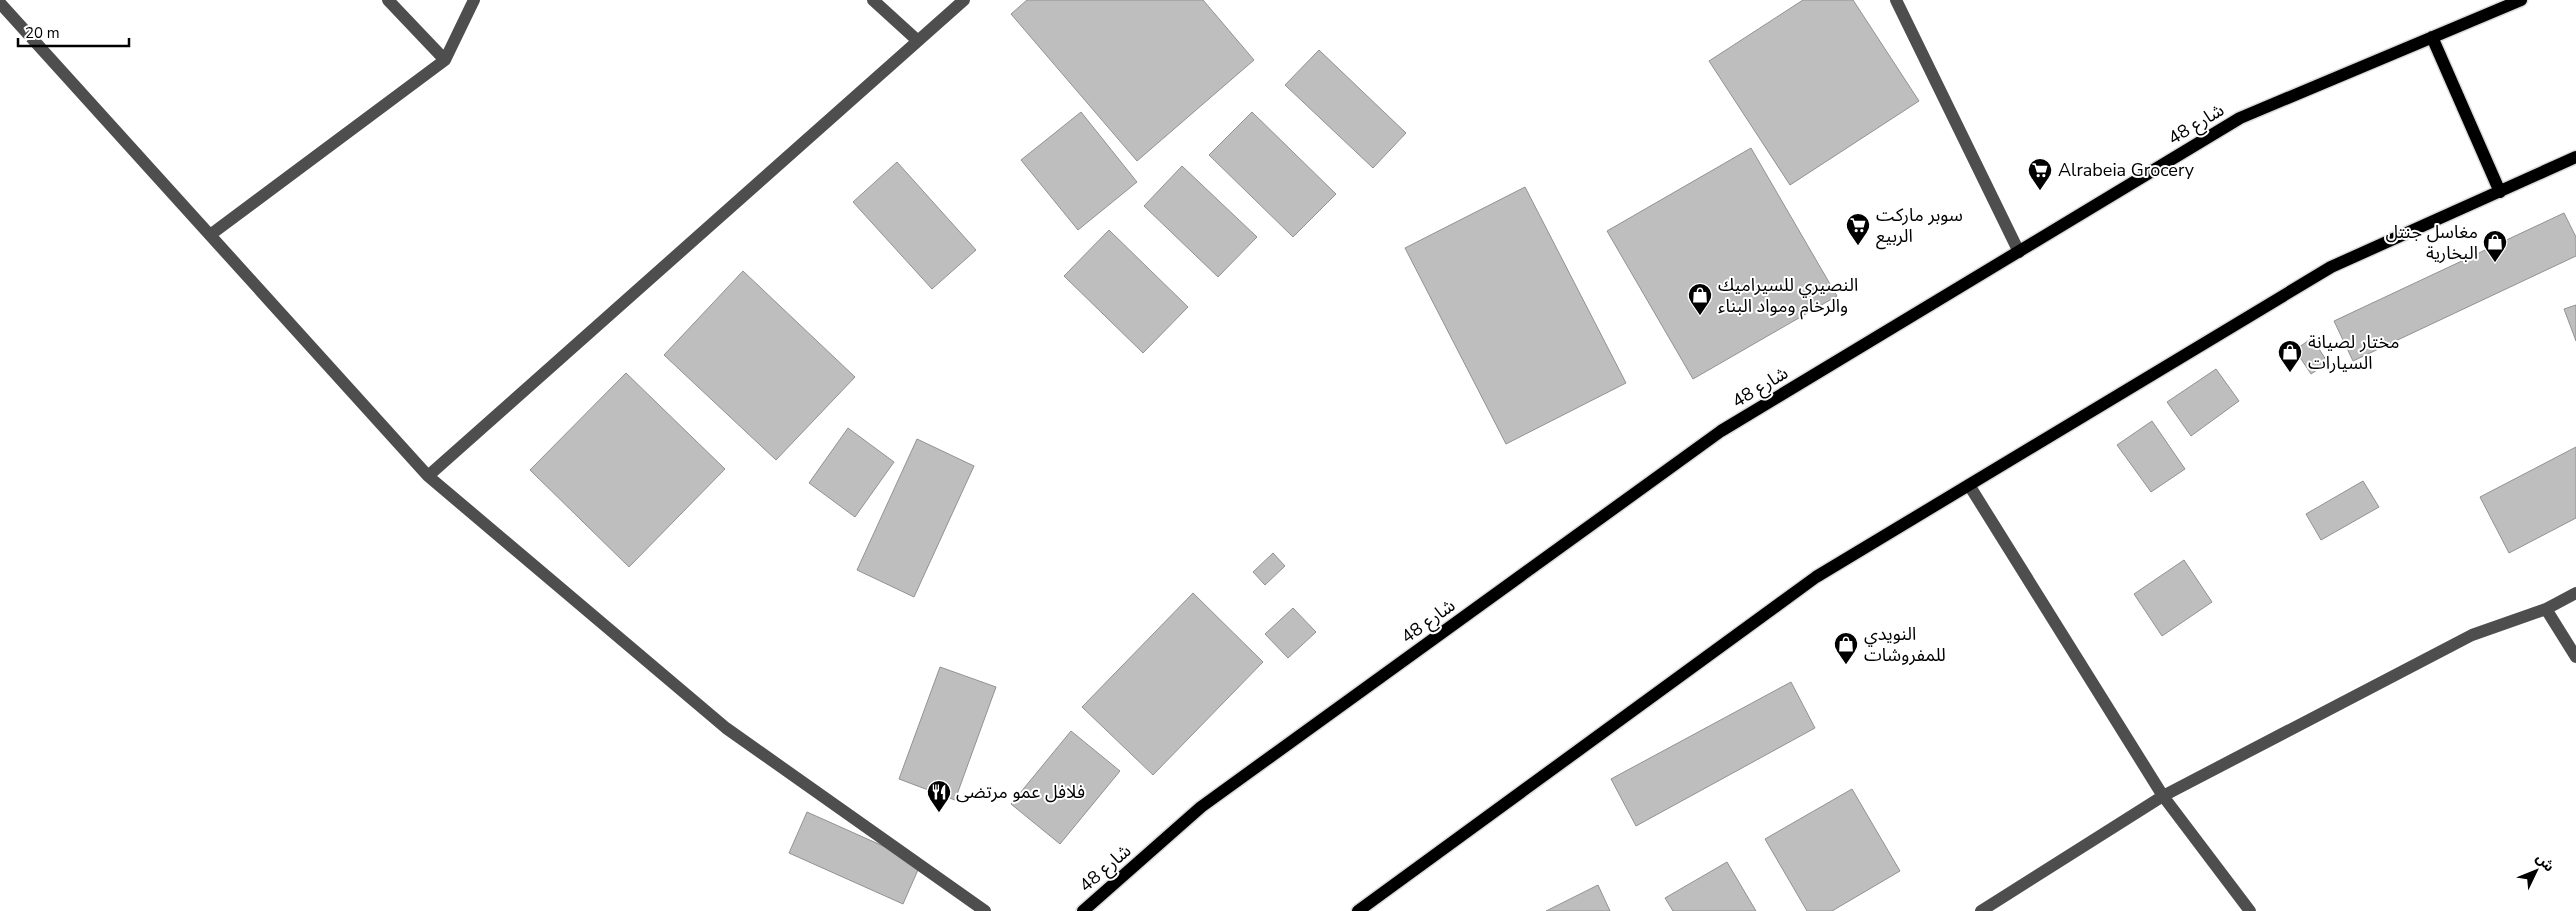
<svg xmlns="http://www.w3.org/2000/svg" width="2576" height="911" viewBox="0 0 2576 911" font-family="'Nunito Sans','Noto Sans Arabic',sans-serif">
<rect width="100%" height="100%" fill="#fff"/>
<path fill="#bebebe" stroke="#929292" d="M1027,0H1203L1254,60L1137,161L1011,14Z
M1803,0H1853L1919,101L1790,185L1709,61Z
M1319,50L1406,133L1373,168L1285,85Z
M1081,112L1137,182L1078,230L1021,160Z
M1252,112L1336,194L1293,237L1209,155Z
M1751,148L1837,296L1693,379L1607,231Z
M897,162L976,250L932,289L853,202Z
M1182,166L1257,237L1218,277L1144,206Z
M1525,187L1626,383L1506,444L1405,248Z
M2564,213L2576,237V256L2353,361L2334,321Z
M1109,230L1188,307L1143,353L1064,276Z
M743,271L855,377L776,460L664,355Z
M2576,305V341L2564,309Z
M2312,338L2328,363L2311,374L2295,350Z
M2216,369L2239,401L2191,436L2167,402Z
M626,373L725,469L629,567L530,470Z
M2152,421L2185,469L2151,492L2117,445Z
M848,428L894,462L855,517L809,483Z
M917,439L974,466L914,597L857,570Z
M2576,447V518L2509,553L2480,497Z
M2363,481L2379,507L2321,540L2306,514Z
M1273,553L1285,566L1265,585L1253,572Z
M2184,560L2212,602L2162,636L2134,594Z
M1193,593L1263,662L1153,775L1082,707Z
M1293,608L1316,632L1288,658L1265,634Z
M940,667L996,687L955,800L899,779Z
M1791,682L1815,728L1636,826L1611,779Z
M1071,731L1120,771L1060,844L1011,804Z
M1852,789L1900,871L1832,911H1807L1765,839Z
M807,812L921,863L903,904L789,853Z
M1727,862L1756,911H1673L1665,898Z
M1598,885L1610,911H1546Z"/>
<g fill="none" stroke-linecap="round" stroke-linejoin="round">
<g stroke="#dbdbdb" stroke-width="15">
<path id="major" d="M2432,37L2500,192
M1083,911L1201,807L1721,431L2240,118L2521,0
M1358,911L1816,577L2331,267L2576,157"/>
</g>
<path stroke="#4e4e4e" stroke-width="12" d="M873,0L918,41
M1896,0L2019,252
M0,3L428,476L726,728L985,911
M445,60L474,0
M210,235L445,60L388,0
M428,476L964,0
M1969,485L2163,796L2250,911
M2546,609L2576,657
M1981,911L2163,796L2472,635L2546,609L2576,593"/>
<use href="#major" stroke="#000" stroke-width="12"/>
</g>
<defs>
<g id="supermarket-pin" transform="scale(1.25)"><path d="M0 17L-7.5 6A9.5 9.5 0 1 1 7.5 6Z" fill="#000" stroke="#fff"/><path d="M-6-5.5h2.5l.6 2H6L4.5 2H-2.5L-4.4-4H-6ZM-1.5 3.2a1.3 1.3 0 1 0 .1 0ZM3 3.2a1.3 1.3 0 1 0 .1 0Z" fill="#fff"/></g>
<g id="shop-pin" transform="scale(1.25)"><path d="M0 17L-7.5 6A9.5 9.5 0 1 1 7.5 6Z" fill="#000" stroke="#fff"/><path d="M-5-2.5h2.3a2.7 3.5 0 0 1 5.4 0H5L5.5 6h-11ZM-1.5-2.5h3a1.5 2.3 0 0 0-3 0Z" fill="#fff"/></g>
<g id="restaurant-pin" transform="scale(1.25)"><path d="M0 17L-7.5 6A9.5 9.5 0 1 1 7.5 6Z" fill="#000" stroke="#fff"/><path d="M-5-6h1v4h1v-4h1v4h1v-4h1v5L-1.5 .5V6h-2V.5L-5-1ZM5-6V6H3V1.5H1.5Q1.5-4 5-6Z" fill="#fff"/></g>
</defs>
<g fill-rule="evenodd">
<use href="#supermarket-pin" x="2040" y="170"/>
<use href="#supermarket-pin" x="1858" y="225"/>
<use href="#shop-pin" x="2495" y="242"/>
<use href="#shop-pin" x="1700" y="295"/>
<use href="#shop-pin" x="2290" y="352"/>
<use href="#shop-pin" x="1846" y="644"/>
<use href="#restaurant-pin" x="939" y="792"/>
</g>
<g text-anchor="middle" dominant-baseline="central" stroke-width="4" stroke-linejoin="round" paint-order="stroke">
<g font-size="18" fill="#000" stroke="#fff">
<text transform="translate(2196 124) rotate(-31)">شارع 48</text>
<text transform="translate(1760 387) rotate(-31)">شارع 48</text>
<text transform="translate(1428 621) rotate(-36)">شارع 48</text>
<text transform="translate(1105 868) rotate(-41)">شارع 48</text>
</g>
<g font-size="18" fill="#000" stroke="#fff" text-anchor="start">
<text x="2058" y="170">Alrabeia Grocery</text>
<text x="1876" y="215">سوبر ماركت<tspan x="1876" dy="21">الربيع</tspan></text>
<text x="2478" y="232" text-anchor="end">مغاسل جنتل<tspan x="2478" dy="21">البخارية</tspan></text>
<text x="1718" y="285">النصيري للسيراميك<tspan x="1718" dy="21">والرخام ومواد البناء</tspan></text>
<text x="2308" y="342">مختار لصيانة<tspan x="2308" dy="21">السيارات</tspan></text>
<text x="1864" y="634">النويدي<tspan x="1864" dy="21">للمفروشات</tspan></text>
<text x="956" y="792">فلافل عمو مرتضى</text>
</g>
</g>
<g transform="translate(2536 871) rotate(47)" stroke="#ffffff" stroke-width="4" paint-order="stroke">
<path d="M0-4L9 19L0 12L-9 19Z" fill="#000000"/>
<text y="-8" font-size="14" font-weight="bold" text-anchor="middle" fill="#000000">ش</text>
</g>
<path d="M18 38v8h111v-8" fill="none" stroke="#000000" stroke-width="2.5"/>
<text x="25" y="38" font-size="15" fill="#000000" stroke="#ffffff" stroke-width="4" paint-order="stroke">20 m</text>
</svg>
